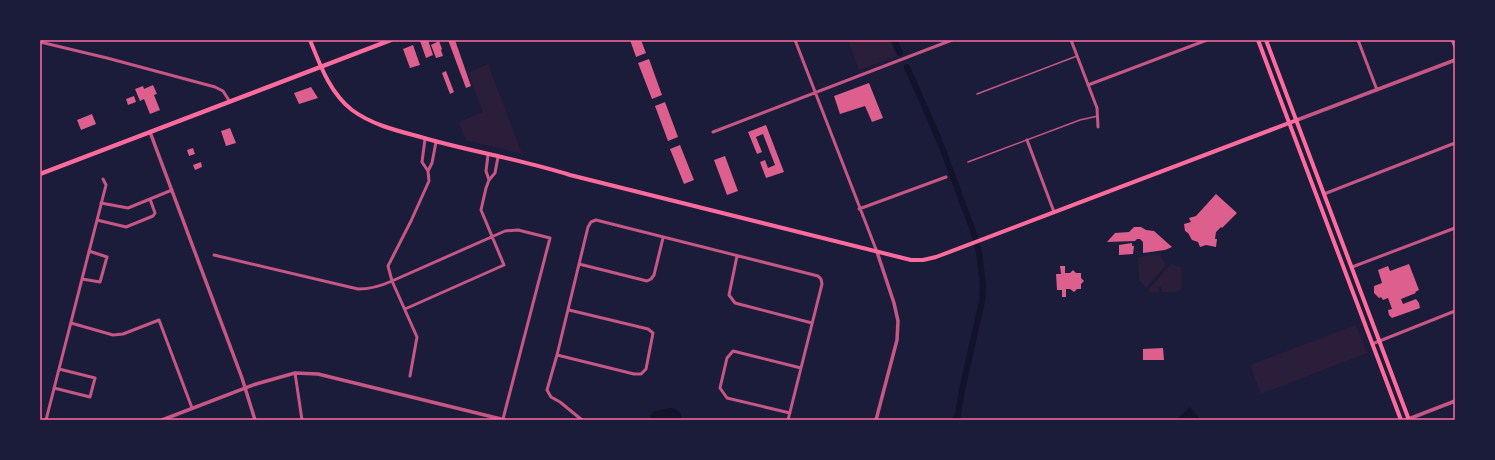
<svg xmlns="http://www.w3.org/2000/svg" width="1495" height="460" viewBox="0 0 1495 460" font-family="Manrope,sans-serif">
<rect width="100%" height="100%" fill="#1b1b3a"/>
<path fill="#2a1e3b" d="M848,40H889L897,56L859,70Z
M488,64L522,154L466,140L459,122L483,112L468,73Z
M1147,255H1160L1166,265L1146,288L1139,280L1138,258Z
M1171,264L1181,267L1182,288L1176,292H1162V288L1160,286L1158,288L1160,292L1152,293L1148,290Z
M1356,325L1367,353L1261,394L1250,365Z"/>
<path fill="#12122b" d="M1190,407L1201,420H1176Z
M671,408C677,409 683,413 681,420H654L651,419L650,416L654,411Z"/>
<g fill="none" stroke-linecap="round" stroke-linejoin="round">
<path stroke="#12122b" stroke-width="1.5" d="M952,420L959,408"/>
<path stroke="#12122b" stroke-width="6" d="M894,40L900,53
M907,67L940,142L973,231L979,252L983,285L982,301L962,390L957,420"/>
</g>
<path fill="#dd5f8e" d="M422,40H428L433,55L426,58L420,41Z
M448,40H455L471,86L466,88Z
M630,40H641L646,53L636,57Z
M439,41L442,49L441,50L443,56L436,58L431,45Z
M413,45L420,65L410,68L403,49Z
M649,59L662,95L652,99L638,63Z
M446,71L454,92L450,94L442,73Z
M869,83L883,118L872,122L865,106L840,114L834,96Z
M153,85L157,94L154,95L160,110L150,114L144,99L140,101L135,89L143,86L144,89Z
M311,87L318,98L299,104L294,93Z
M134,96L136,102L128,105L126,99Z
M665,102L678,137L668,141L655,106Z
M92,114L96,124L81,130L77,120Z
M766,125L784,172L766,178L760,162L765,160L768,168L775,165L763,134L756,137L762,152L757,154L748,132Z
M230,128L236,143L226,146L221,131Z
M680,145L694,180L684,184L670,149Z
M193,148L195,154L189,156L187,150Z
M725,156L738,191L727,195L714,160Z
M201,162L202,167L195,170L193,165Z
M1216,194L1237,213L1222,228L1221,227L1216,232L1215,239H1217L1216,247L1206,245L1200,247L1198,242L1192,240L1188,233L1185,231L1184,224L1191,222L1189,218L1196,216Z
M1134,227H1141L1146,230L1154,231L1172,247L1165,250L1143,253V242L1140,239H1137L1135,241L1107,242L1115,233L1129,232Z
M1132,243V246H1134L1133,254L1119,255V245Z
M1409,264L1419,290L1415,292L1416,293L1401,299L1403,304L1416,299L1419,303L1420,308L1392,318L1389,315L1388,310L1392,309L1388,298L1383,300L1381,297L1379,298L1374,293V286L1382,283L1378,270L1388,266L1390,271Z
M1060,266H1065V273H1070L1073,270L1076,273H1081V278L1084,281L1081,284V289H1077L1074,292L1070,289H1066V297H1062V290H1057L1056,274H1061Z
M1163,348L1164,360H1143V349Z"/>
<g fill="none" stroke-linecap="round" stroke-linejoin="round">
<path stroke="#c65784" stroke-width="1.5" d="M977,94L1077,56
M968,162L1080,120L1098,116"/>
<path stroke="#c65784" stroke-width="3" d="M795,40L877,252
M1071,40L1097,108L1098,127
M1358,40L1377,90
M1452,40L1455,47
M40,42L107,58L215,87L223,91L230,102
M1088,85L1207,40
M713,132L952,40
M1027,140L1054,212
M488,155L486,171L489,180
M428,171L432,163L436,142
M1324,194L1455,143
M101,203L128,208L172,190
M859,209L946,177
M97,220L126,227L153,216L155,213L150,199
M214,255L358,289C370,289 381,286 392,281L505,231L518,230L550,238L503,419
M737,256L729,295L735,303L812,323
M579,264L647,281L651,279L654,275L663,238
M1352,267L1455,228
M82,279L100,282L107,257L89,251
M405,309L504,265L481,210L486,188L489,180L495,173L498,157
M71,323L113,335L123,334L159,320L192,408
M1372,344L1455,311
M557,355L634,374H641L646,369L653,333L648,329L569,310
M295,373L302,420
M410,376L417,337L392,281L388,266L411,221L429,181L428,171L422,162L425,139
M54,388L90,397L95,378L59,369
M790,413L727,398L720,388L727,358L733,351L801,368
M46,420L106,185L103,179
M582,420L560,402L551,397L547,390L557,355L588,227L591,222L596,220L818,276L821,279L822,284L788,420"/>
<path stroke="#c65784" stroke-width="3.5" d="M1297,120L1455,60
M150,132L242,378L255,420
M162,420L256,384L295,373L318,374L505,420
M876,420L897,340L898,321L894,303L877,252
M1406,420L1455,401"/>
<path stroke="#ff6b9d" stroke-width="4" d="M310,40C320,65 330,93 352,110C371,124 394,130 417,136C467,151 520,159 570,175L911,260H923L936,257L1297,120
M1258,40L1401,420
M1266,40L1409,420"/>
<path stroke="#ff6b9d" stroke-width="4.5" d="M40,174L391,40"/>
</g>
<rect width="1495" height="460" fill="none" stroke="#1b1b3a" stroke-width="82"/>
<rect x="41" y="41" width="1413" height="378" fill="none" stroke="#ff6b9d" stroke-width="1.5"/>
</svg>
